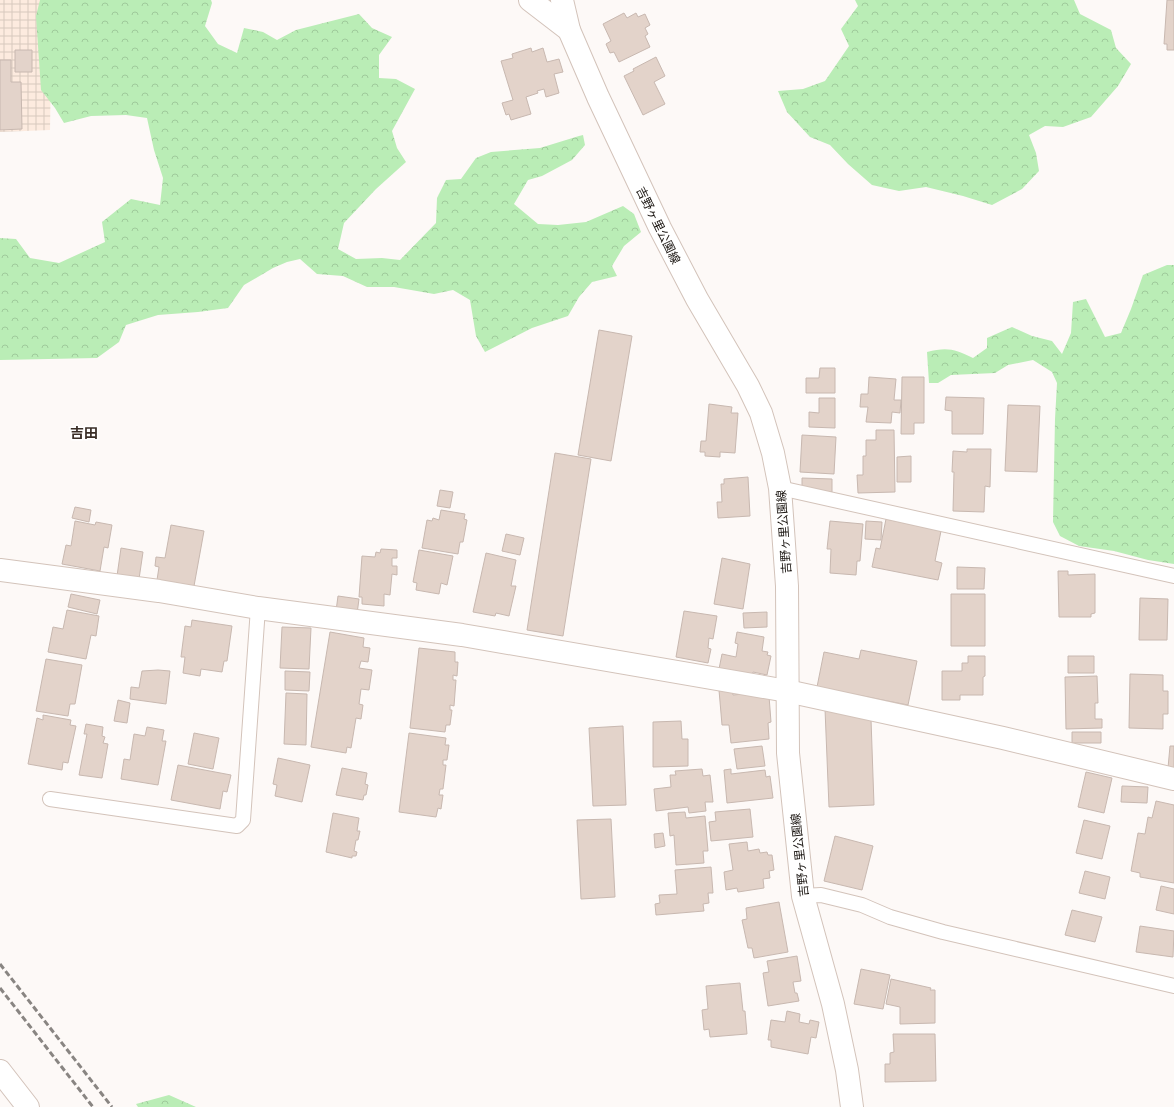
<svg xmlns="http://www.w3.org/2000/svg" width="1174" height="1107" viewBox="0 0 1174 1107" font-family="Commissioner,'Noto Sans JP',sans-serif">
<defs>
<pattern id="industrial-grid" width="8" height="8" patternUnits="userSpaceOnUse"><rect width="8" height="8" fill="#fdebdf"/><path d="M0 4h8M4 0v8" fill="none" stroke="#d8c9be"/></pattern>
<pattern id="forest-crowns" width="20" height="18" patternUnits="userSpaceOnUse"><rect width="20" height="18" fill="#baedb6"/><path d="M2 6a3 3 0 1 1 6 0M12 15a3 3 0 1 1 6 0" fill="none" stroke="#9fca9b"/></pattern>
</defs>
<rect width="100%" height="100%" fill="#fdf9f7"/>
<path fill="url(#industrial-grid)" d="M0,0H52L50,130L0,132Z"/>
<path fill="url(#forest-crowns)" d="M40,0H211L212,3L205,26L218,44L237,53L244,28L263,32L277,40L296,30L359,14L372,28L392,37L379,55V78L396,79L415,89L392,131L397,148L406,162L376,189L344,223L338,249L356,259L382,258L400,260L436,223L437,198L446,180L461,179L476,158L491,152L540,148L579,136L583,135L585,145L572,160L542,176L528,180L514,204L538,224L558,225L586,222L623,206L634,214L641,232L624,246L612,266L617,276L592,282L579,297L568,316L532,328L485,352L476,336L470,300L453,290L434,294L394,287H367L343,276L317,274L300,259L287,262L273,268L244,285L228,308L198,312L158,315L126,325L119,342L97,358L0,360V238L16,239L30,258L59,263L105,242L102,222L131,199L160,205L163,178L154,150L147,118L126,115L91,116L64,123L55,108L41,90L36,16Z
M855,0H1074L1080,14L1111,30L1116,48L1131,64L1118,86L1091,117L1063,127L1045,126L1029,135L1036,153L1039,171L1022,189L992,205L963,196L926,187L899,191L872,185L848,164L830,145L810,137L787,112L778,91L803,89L825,81L849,46L841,29L858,6Z
M1167,265H1174V564L1148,560L1114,551L1079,546L1060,536L1053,522L1055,419L1057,383L1052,372L1033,360L1008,365L995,373L951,375L938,383H929L927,352C947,347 955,349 973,358L987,348V338L1012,327L1032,336L1052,341L1062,354L1071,333L1073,302L1086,299L1105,337L1121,333L1131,309L1143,275Z
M169,1095L196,1107H138L136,1104Z"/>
<path fill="#e3d3ca" stroke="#c8b8b0" d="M1167,0H1174V50H1167V44H1164Z
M624,13L627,18L636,13L638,17L645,14L650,25L645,28L648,34L645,36L650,47L619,62L614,52L610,53L606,44L611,41L603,24Z
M531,48L532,52L543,48L547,62L559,59L563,72L554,74L559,93L546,97L544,89L537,91L538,93L526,97L531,114L511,120L509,114L506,115L502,103L513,100L501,61L513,58L512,54Z
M15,50H32V72H15Z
M656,57L665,76L654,82L665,104L643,115L624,76L634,71L633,69Z
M0,60H11V82H21L22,129L0,130Z
M599,330L632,336L611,461L578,455Z
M820,368H835V393H806V378H819Z
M869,377L896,379L894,400H901L900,413L892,412L891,423L866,422L868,407H860L861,394H868Z
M902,377H924V423H914V434H901Z
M946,397L984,398L983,434H952V411L945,410Z
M819,398H835V428L809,427V412L819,413Z
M709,404L732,407L731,413H738L735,453L720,452V457L705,456V452H700L701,441H706Z
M1008,405L1040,406L1037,472L1005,471Z
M876,430H894L895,492L858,493L857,475H863V456H866V440H876Z
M802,435L836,437L834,474L800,472Z
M967,449H991L990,487L985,486L984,512L953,511L954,472H952L953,451L967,452Z
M555,453L591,459L563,636L527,630Z
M911,456V482H897V457Z
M748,477L750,516L718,518L717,502H722L721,484H724V479Z
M802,478L832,479V492L802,490Z
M440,490L453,492L450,508L437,506Z
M75,507L91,510L89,522L72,518Z
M441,510L465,514L464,519L467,520L463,542H460L458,554L422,548L427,520L432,521L433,518L439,520Z
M886,519L941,531L935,561L942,563L938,580L872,567L876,548L880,549Z
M75,521L95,525L96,522L112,525L108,548L104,547L100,571L62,564L66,545L71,546Z
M830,521L863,524L860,561H857L856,575L830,573L831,549H827Z
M866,521L882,522L881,540L865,539Z
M171,525L204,531L194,586L157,580L159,567L155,566L156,557L165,558Z
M506,534L524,538L520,555L502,551Z
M121,548L143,552L139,579L117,576Z
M381,549L397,550V558H392V566H397V575L392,574L390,595L384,594V606L362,604V597H359L362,556L375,557L376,552L380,553Z
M419,550L453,556L447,585L441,583L439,594L416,590L417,583L413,582Z
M486,553L516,560L511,586H516L509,616L496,613L495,616L473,612Z
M722,558L750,564L743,609L714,604Z
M957,567L985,568L984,589H957Z
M1058,571H1068V575L1095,574V613L1091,614V617H1059Z
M71,594L100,600L97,614L68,607Z
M951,594H985V646H951Z
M338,596L359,599L357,614L336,611Z
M1140,598L1168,599L1167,640H1139Z
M67,610L99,616L96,636L91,635L86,659L48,652L53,627L63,629Z
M684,611L717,616L713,639L709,638L708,648L711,649L708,663L676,657Z
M767,612V627L744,628L743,613Z
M192,620L232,626L227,661H224L222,672L201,669L200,676L183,673L185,657H181L185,626L191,627Z
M282,627L311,628L309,669L280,668Z
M330,632L364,638L363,647L370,648L368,662L361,661L359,668L372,670L369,690L361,689L359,704L363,705L361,719L356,718L351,748L347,747L346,753L311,747Z
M737,632L764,637L762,651L768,652L767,655L771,656L767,675L753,672L752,675L719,669L722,654L736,657L738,644L735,643Z
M419,648L455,652V662H458L457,676L453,675V680H456L454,706L450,705V710H452L450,725H446L445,732L410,728Z
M861,650L917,661L908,705L817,687L824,652L859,659Z
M968,656H985V676L983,677V695H960V700H942V671H962V663H968Z
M1068,656H1094V673H1068Z
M46,659L82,665L75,704H70L68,716L36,711Z
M158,670L170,671L166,704L130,699L131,687L139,688L142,671Z
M285,671L310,672L309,691L285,690Z
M1130,674L1163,675V691H1168V714H1163V729L1129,728Z
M1097,676L1098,703H1095V719H1102V728L1066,729L1065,677Z
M732,689L733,695L764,692L769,696L771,722L768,723L769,739L731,743L729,725H722L719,690Z
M286,693L307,694L306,745L284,744Z
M118,700L130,703L127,723L114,721Z
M825,709L871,719L874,805L829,807Z
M43,715L71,720L70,725L76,726L68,763L63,762L62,770L28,764L37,718L43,720Z
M681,721L682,739H688V766L653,767V722Z
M86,724L103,727L102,736L105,737L103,743L108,744L102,778L79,775L87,734H84Z
M623,726L626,805L593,806L589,728Z
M147,727L164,730L162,741H166L158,785L121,779L124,759L130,760L134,734L145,736Z
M1072,732H1101V743H1072Z
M194,733L219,738L213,769L188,764Z
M409,733L446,738L445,745H449L447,760H443V765H446L443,789H440L439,795H443L441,809L438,808L436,817L399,812Z
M762,746L765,766L737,769L734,749Z
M1170,746H1174V768H1168Z
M278,758L310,765L302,802L275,796L277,785L273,784Z
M178,765L231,775L227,792L223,791L220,809L171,800Z
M342,768L367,773L365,784L368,785L366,795H364L363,800L336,795Z
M702,769L703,776L710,775L713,802H705L706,811L689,813L688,807L656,811L654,789L671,787L670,775H676L675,771Z
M731,769V774L765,770L766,777L770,776L773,798L727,803L724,770Z
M1086,772L1112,778L1104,813L1078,807Z
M1122,786L1148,787L1147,803L1121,802Z
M1156,801L1174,805V883L1140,877V873L1131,871L1138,833L1145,834L1148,817L1152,818Z
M750,809L753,837L711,841L709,822L716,821L715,812Z
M685,812L686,818L705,816L708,851H703L704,863L676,865L674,835L670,836L668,813Z
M333,813L359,818L357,831H360L358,840H356L354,851L357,852L356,856H352V858L326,852Z
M611,819L615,897L581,899L577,820Z
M1084,820L1110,826L1102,859L1076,853Z
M663,833L665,846L655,848L654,834Z
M835,836L873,846L862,890L824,881Z
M747,842L748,851L759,849L760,853L767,852L768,855H772L774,870L769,871L770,878L763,879L764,888L738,892L737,888L726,890L724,872L733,870L729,844Z
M711,867L713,893H708L709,903L703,904L704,911L656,915L655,904L660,903L659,895L677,894L675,870Z
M1085,871L1110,877L1105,899L1079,893Z
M1161,886L1174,889V914L1156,910Z
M779,902L788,952L754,958L752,948H748L742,920L747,919L746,908Z
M1072,910L1102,917L1095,942L1065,935Z
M1140,926L1174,931L1173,957L1136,952Z
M797,956L801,981L793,982L795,993H797L799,1001L768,1006L763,973L769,972L767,961Z
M861,969L890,975L883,1009L854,1004Z
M891,979L931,988L930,990H935V1023L900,1024V1007L886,1004Z
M740,983L743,1011H745L747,1034L710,1037L709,1029L704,1030L702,1010L708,1009L706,986Z
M787,1011L800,1014L799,1022L809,1024L810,1020L819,1022L816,1038L811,1037L808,1054L771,1047V1040H768L771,1020L785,1022Z
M893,1034H935L936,1081L885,1082V1064H890V1053L894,1052Z"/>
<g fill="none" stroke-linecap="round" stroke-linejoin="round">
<g stroke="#d3c3ba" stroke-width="16">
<path id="service" d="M780,488L1174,576
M50,799L237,826L243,820L258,608
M803,896L821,895L862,905L890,917L943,932L1174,986"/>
</g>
<g stroke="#d3c3ba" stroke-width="24">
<path id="minor" d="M530,0L569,30
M0,570L159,591L258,608L462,635L787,691L1003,738L1174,779
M0,1071L28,1107"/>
</g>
<g stroke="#d3c3ba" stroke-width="24">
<path id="secondary" d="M562,0L569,30L598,97L660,228L697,299L748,386L761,413L773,453L780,488L787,586L788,753L803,896L833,1004L847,1070L852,1107"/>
</g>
<use href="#service" stroke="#fff" stroke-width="14"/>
<use href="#minor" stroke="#fff" stroke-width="22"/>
<use href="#secondary" stroke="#fff" stroke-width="22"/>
<path stroke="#898582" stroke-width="3" stroke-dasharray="6 3" stroke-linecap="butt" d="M0,964L112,1107
M0,988L93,1107"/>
</g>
<g text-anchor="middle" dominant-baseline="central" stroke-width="3" stroke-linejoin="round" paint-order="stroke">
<g font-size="12" fill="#18130f" stroke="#fff">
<text transform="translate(659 225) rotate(64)">吉野ヶ里公園線</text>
<text transform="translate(783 532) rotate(-94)">吉野ヶ里公園線</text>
<text transform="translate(799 855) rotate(-96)">吉野ヶ里公園線</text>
</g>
<g font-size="14" font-weight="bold" fill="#3a2e27" stroke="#fff">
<text x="84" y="432">吉田</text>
</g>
</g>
</svg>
